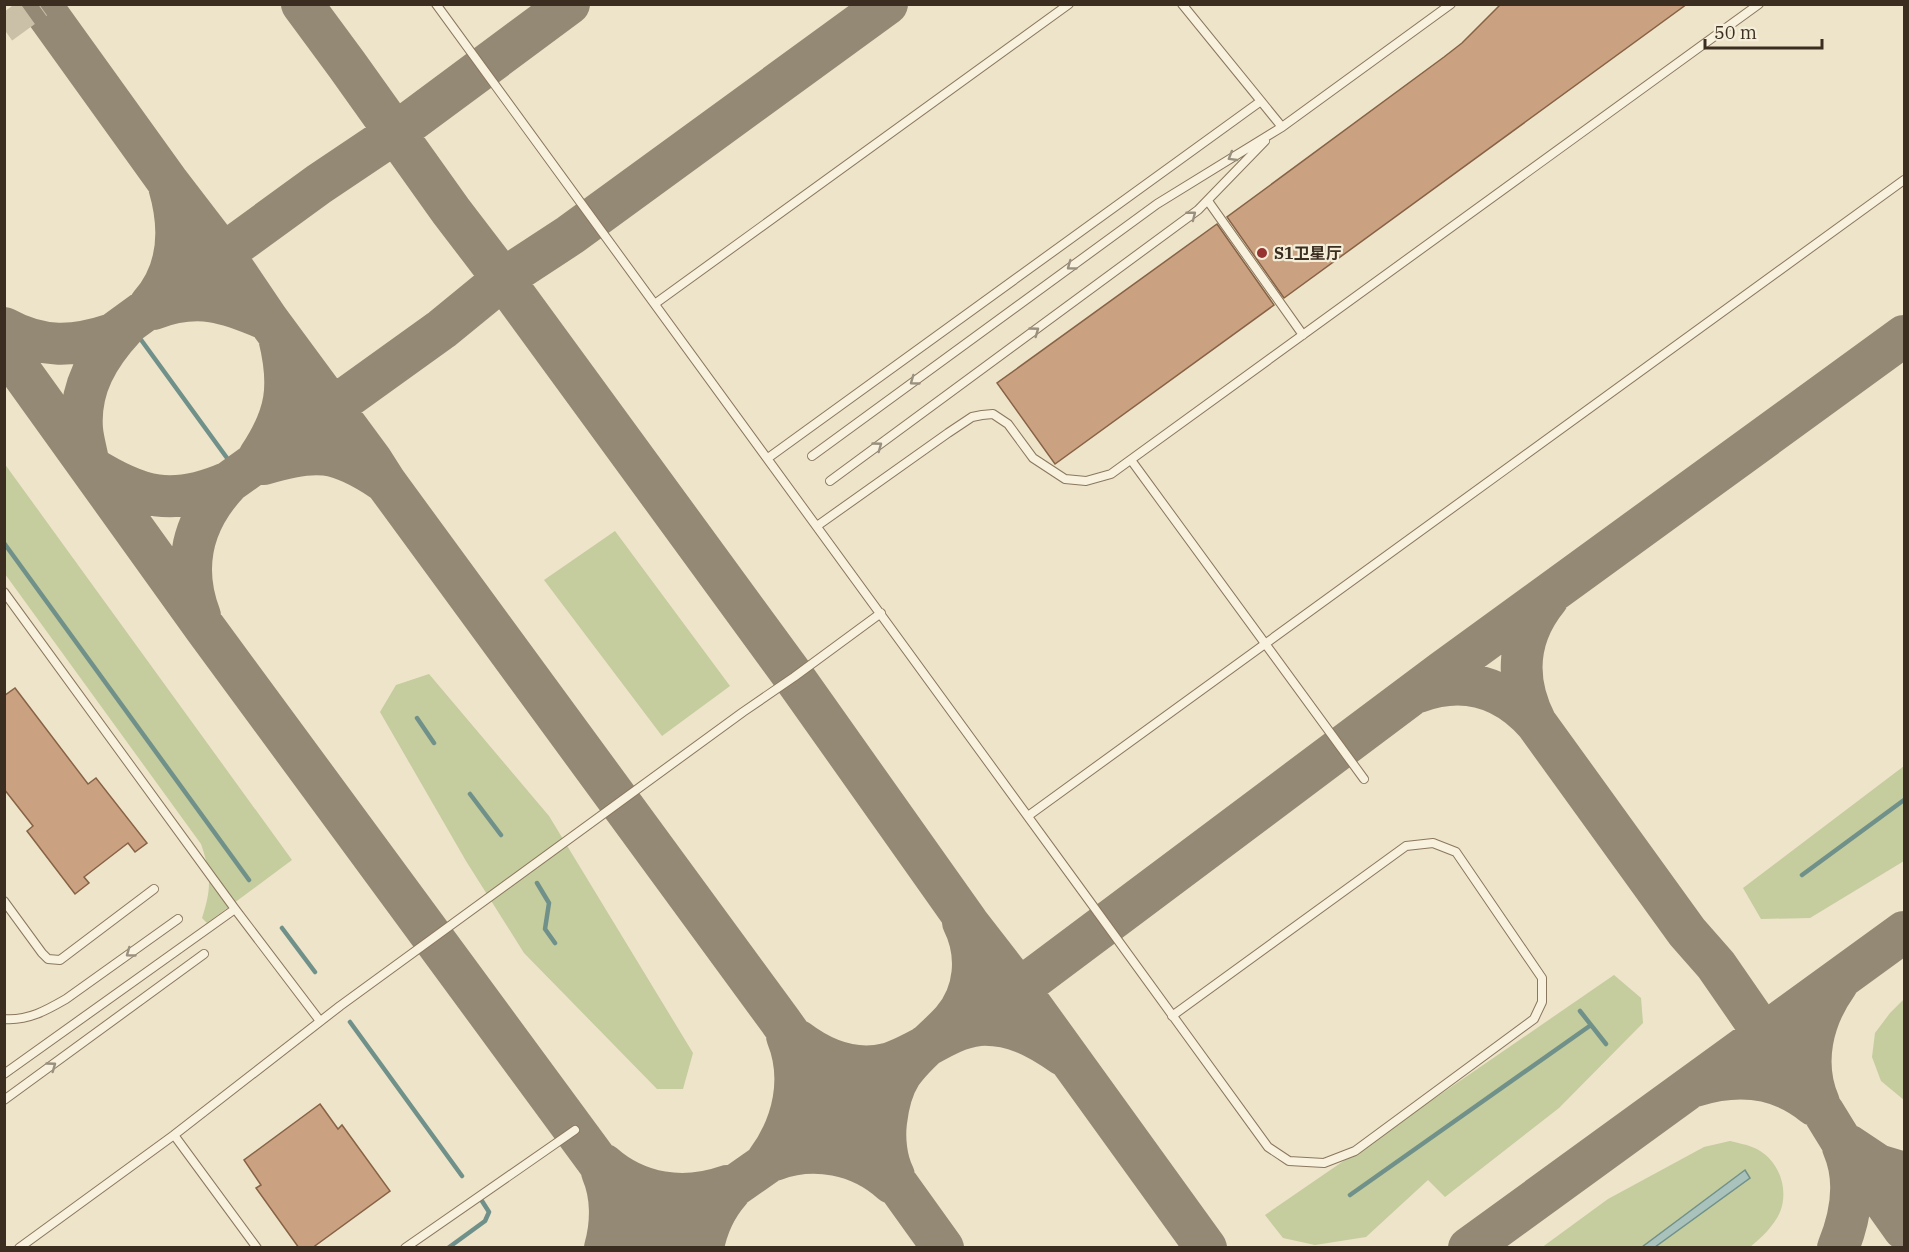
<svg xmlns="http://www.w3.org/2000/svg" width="1909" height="1252" viewBox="0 0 1909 1252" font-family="'IBM Plex Serif','Noto Sans SC',serif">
<rect width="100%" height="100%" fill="#ede4c9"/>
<path fill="#c5cc9d" d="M4,463L292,860L207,923L202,918C212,888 211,873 201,844L5,574Z
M615,531L730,686L662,736L544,580Z
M429,674L549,816L693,1053L683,1089H657L524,953L466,861L380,712L396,685Z
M1904,766V861L1810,918L1761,919L1743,888Z
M1614,975L1641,998L1643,1023L1559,1108L1445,1197L1428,1180L1366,1237L1315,1245L1283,1238L1265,1215Z
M1904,999V1100L1881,1081L1872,1057L1875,1033L1890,1013Z
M1730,1141C1737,1143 1745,1144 1752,1147C1777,1156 1790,1187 1780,1212C1774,1226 1761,1238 1750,1247L1541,1248L1608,1199L1704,1147Z"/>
<path fill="#aac2bc" stroke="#70918a" stroke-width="1.5" d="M1745,1170L1750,1178L1655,1247H1642Z"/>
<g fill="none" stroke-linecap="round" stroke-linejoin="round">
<path stroke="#70918a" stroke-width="4.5" d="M131,326L235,469
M4,543L249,880
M417,718L434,743
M470,794L501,835
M1802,875L1904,800
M537,883L549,903L545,929L555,943
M282,928L315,972
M1580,1011L1606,1044
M350,1022L462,1176
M1350,1195L1591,1025
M448,1248L485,1221L489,1212L482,1201"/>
<path stroke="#948975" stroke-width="42" d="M40,4L168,182L224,255L268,320L372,461L386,483L781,1022L943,1248
M302,4L347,65L451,211L503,279L791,673L968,923L1019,989L1206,1248
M150,305C180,271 181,227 169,186
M153,309C198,292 227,302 268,320
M125,327C98,356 79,388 82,429C83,441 87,453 89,466C140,498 172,507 229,482
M4,328C42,349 74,347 113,334L319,184L395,133L569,4
M4,348L205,628L595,1158L658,1248
M259,457C287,415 291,386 279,337
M264,464C316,448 337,450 382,480
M200,616C181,566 193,520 229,482L442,329L503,279L570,235L887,4
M1418,692C1464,675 1504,687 1536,723L1687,932L1716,965L1763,1033L1824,1113L1840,1139L1904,1229
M1536,723C1514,680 1517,636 1548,598
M797,1040C822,1059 854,1072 887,1064C901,1060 915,1052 928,1045C944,1036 960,1027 979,1025C1012,1023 1037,1037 1063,1055
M1695,1086C1737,1073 1779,1076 1814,1105
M1819,1103C1802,1063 1812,1019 1837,984
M1848,1145L1878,1165L1904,1173
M774,1160C814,1145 860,1154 892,1183
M767,1161C794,1124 804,1078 787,1036
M603,1164C638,1195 684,1201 727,1186
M602,1172C612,1195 612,1223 605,1248
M894,1176C886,1160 884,1139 886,1122C888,1105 892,1088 901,1074C915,1053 936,1039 952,1021C976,993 979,954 963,922
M646,1248L844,1109L927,1045L1019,989L1442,672L1904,336
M703,1248C707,1226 716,1207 730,1191
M1469,1248L1904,932
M1838,1248C1851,1216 1857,1179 1843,1147"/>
</g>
<path fill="#caa281" stroke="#886245" stroke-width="1.5" d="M1501,4H1687L1284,298L1227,217L1444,57L1462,43Z
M1217,224L1274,305L1055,464L997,383Z
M15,688L88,784L96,778L147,843L135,852L128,843L84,877L89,883L75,894L27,831L33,826L4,789V696Z
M320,1104L338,1129L342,1125L390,1191L312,1248H299L256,1188L261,1185L244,1160Z"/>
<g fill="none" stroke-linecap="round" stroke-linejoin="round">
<path stroke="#c9c0a7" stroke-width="28" stroke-dasharray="28 14" stroke-linecap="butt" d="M4,29L39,4"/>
<g stroke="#8a775e" stroke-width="10">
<path id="lane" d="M436,4C716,384 991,766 1268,1147L1289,1161L1324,1163L1355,1151L1534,1019L1542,1002V978L1456,852L1433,843L1406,846L1172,1016
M1182,4L1282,127
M1208,201L1303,335
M656,303L1069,4
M812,456L1157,204L1282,127L1451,4
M768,458L1261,101
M1131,460L1364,779
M830,481L1198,210L1265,141
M817,526L948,433L972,417L982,415L993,414L1008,424L1033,458L1065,479L1086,481L1111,474L1759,4
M4,592L235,909L320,1021
M1028,816L1904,180
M4,901L42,953L48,959L60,960L154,889
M4,1019C28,1021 47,1010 66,999L178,919
M4,1074L235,909
M4,1100L204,954
M174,1135L257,1248
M19,1248L174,1135L340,1006L743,712L794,677L881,613
M405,1248L575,1130"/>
</g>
<use href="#lane" stroke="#f8f1dd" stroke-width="8"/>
</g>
<defs><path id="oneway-chevron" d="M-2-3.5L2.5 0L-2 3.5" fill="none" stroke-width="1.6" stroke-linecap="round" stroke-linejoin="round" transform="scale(1.5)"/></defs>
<g stroke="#9a907f">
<use href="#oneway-chevron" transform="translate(1232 157) rotate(149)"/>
<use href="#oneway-chevron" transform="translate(1192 215) rotate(-38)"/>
<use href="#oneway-chevron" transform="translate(1071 266) rotate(144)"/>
<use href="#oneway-chevron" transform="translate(1035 331) rotate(-36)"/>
<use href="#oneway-chevron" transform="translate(914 381) rotate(144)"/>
<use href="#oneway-chevron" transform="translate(878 446) rotate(-36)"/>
<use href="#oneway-chevron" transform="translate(130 953) rotate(144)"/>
<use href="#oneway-chevron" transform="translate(52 1066) rotate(-36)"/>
</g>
<circle fill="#973330" stroke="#f5eed9" stroke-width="2" cx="1262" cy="253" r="6"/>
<g text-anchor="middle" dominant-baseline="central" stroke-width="4.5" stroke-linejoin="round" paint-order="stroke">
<g font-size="16" font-weight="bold" fill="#3b2e21" stroke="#f5eed9" text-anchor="start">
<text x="1274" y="253">S1卫星厅</text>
</g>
</g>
<rect width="1909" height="1252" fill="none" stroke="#3b2e21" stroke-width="12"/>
<path d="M1705 39v9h117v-9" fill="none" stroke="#3b2e21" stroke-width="3"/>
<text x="1714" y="39" font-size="18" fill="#3b2e21" stroke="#f5eed9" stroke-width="4.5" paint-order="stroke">50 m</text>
</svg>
